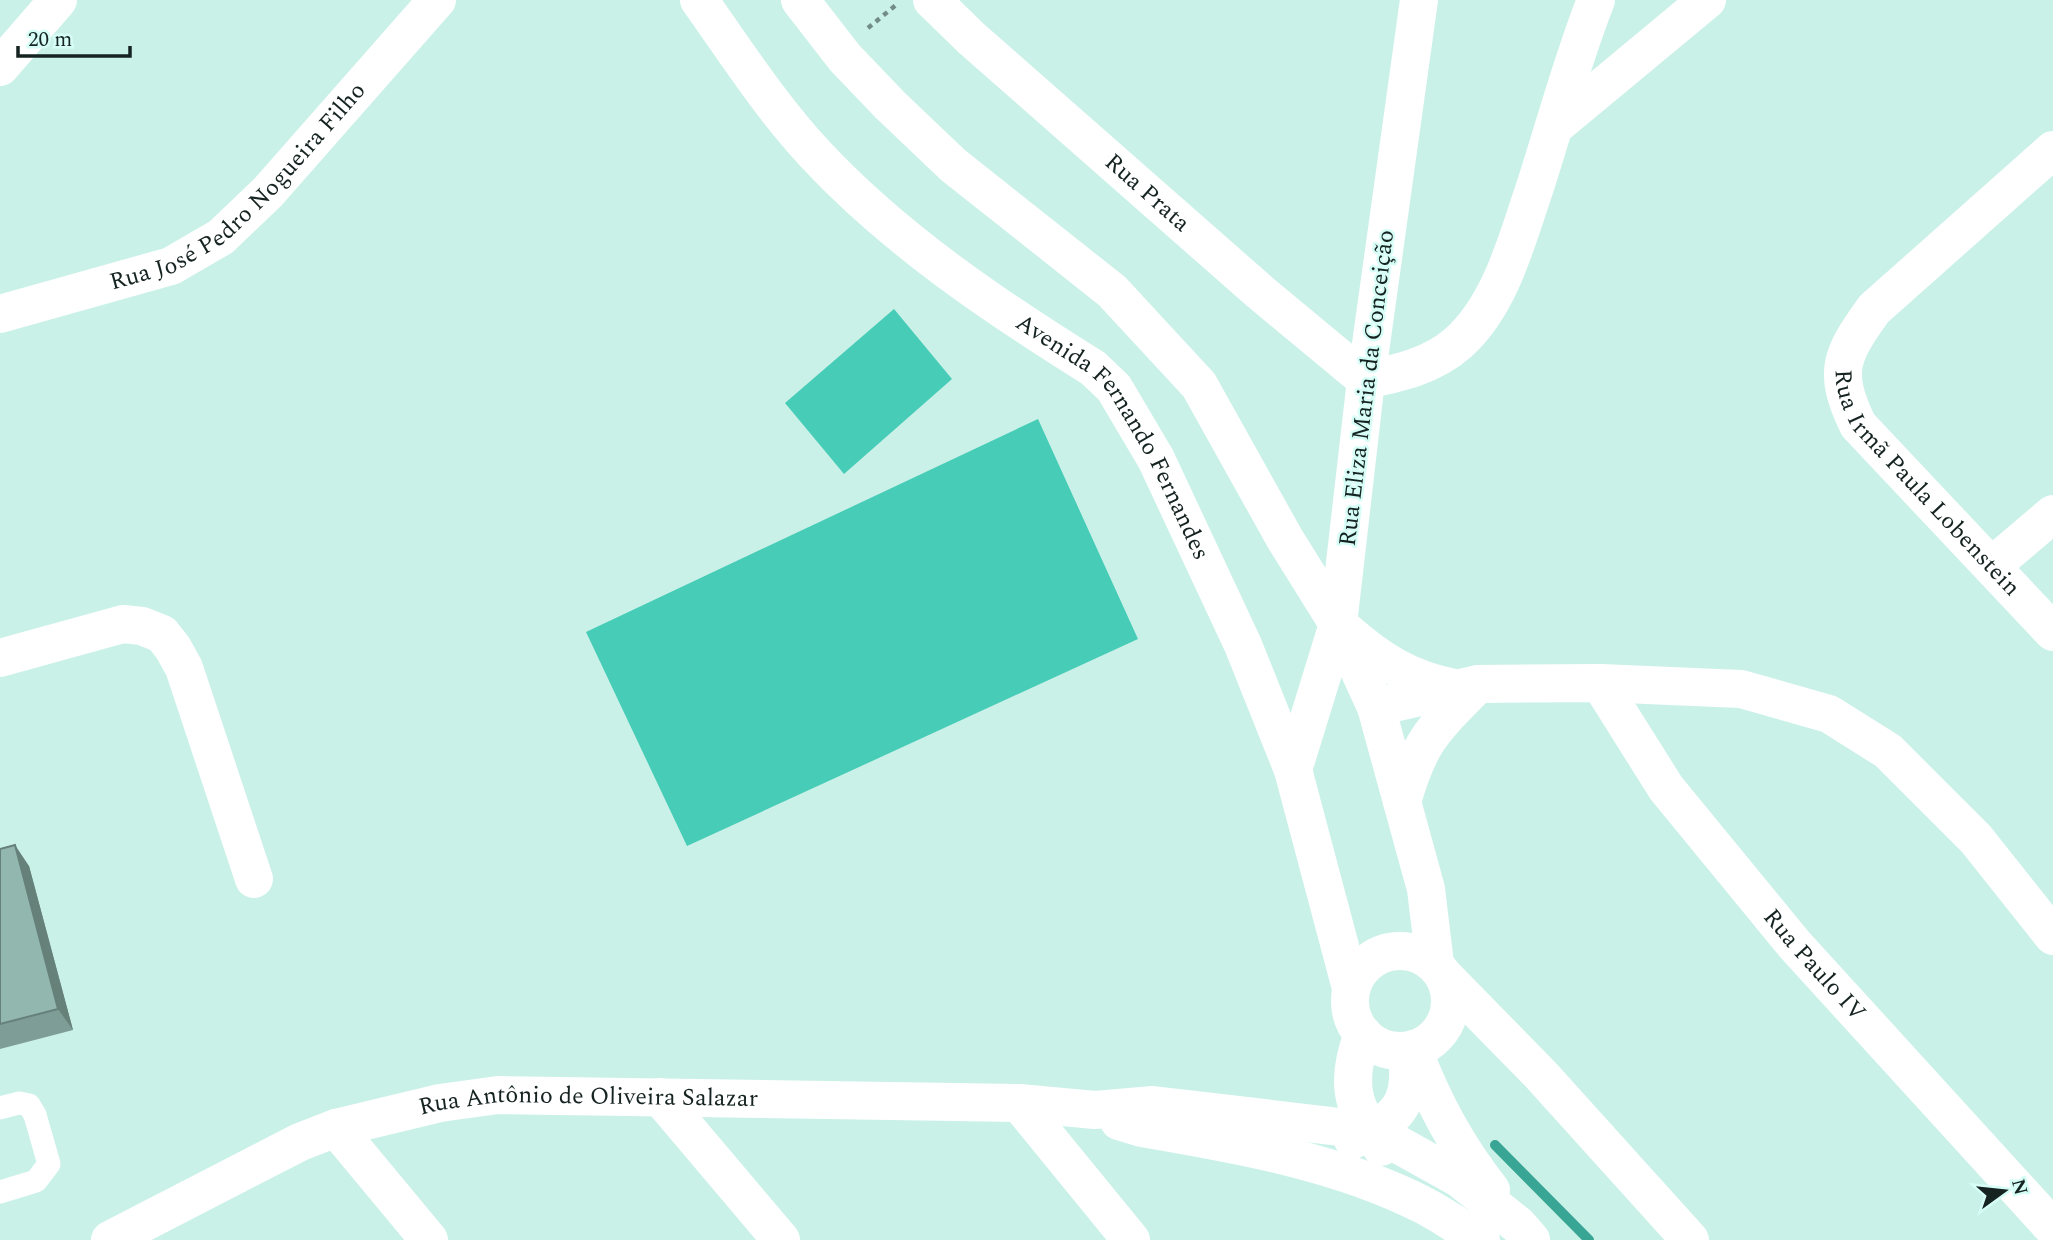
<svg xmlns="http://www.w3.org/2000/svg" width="2053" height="1240" viewBox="0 0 2053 1240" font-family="Spectral,serif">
<rect width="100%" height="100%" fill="#caf1e8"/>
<path fill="#47ccb8" d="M894,309L952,379L844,474L785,403Z
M1038,419L1138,639L687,846L586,632Z"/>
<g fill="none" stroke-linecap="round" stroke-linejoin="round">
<path stroke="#39a594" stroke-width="10" d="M1495,1145L1589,1240"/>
<path stroke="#728d87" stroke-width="4.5" stroke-dasharray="5 5" stroke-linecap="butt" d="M868,28L896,5"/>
<path stroke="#fff" stroke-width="23" d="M0,1108L19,1103L29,1105L35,1115L49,1164L36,1181L0,1192"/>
<g stroke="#fff" stroke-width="38">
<path id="s1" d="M932,0L971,38L1260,292L1366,380"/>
<path d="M0,67L58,0"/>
<path d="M1554,127L1707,0"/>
<path id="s2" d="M2053,150L1874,309C1841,355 1832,371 1858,425L2053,632"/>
<path id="s3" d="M0,314L171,266L221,237L268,192L437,0"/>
<path d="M1366,380L1419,0"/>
<path d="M1993,565L2053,514"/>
<path d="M0,658L123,624L142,626L162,634L173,648L184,668L254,879"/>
<path id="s4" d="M1600,683L1666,788L1794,944L2053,1228"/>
<path d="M1376,707L1478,684L1600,683L1741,689L1829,714L1888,751L1976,839L2053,936"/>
<path d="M1402,802C1420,739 1433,730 1478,684"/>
<path d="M660,1097L781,1240"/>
<path d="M1019,1103L1131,1240"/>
<path d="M336,1128L429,1240"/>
</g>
<g stroke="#fff" stroke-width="38">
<path id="s5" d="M699,0C736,52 771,107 815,154C894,239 995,307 1093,368L1114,388L1156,459L1243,645L1293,770L1351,988"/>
<path d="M800,0L845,58L890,105L953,165L1112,291L1199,385L1285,539L1338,624L1376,707L1426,889L1435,964"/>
<path d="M1346,631C1380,661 1409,679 1454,688"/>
<path d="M1293,770L1338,624L1366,380C1399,373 1432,366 1458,343C1501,305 1517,239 1535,187C1555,125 1572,61 1596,0"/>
<circle cx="1400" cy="1001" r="50"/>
<path d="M1444,976L1541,1075L1690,1240"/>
<path d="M1363,1034C1353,1060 1347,1092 1363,1117C1370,1128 1376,1135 1381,1147"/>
<path d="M1413,1049C1432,1101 1457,1147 1491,1190"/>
<path d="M1119,1121L1142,1128C1236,1144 1340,1162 1425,1206C1444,1216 1462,1229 1481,1240"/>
<path d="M1353,1140C1398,1120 1415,1102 1406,1051"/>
<path id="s6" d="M110,1240L300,1142L336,1128L440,1103L498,1095L1019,1103L1095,1110L1153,1105L1374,1131L1460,1179L1518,1225L1531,1240"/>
</g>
</g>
<path fill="#7e9d96" d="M0,849L29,866L73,1030L0,1049Z"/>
<path fill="#66807a" d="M15,845L29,866L73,1030L58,1009Z"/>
<path fill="#92b7af" stroke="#66807a" stroke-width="2" d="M15,845L58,1009L0,1024V849Z"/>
<g text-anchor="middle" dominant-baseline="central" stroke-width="5" stroke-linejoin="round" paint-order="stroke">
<g font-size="24" fill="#152321" stroke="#d7fef6">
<text stroke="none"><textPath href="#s3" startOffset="278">Rua José Pedro Nogueira Filho</textPath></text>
<text stroke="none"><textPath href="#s1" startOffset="289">Rua Prata</textPath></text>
<text transform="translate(1367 388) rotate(-83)">Rua Eliza Maria da Conceição</text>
<text stroke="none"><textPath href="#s5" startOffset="611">Avenida Fernando Fernandes</textPath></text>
<text stroke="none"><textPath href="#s2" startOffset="452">Rua Irmã Paula Lobenstein</textPath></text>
<text stroke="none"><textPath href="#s4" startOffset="355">Rua Paulo IV</textPath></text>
<text stroke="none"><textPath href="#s6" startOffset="508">Rua Antônio de Oliveira Salazar</textPath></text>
</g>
</g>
<g transform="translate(2004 1191) rotate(75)" stroke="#d7fef6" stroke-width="5" paint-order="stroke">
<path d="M0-5L12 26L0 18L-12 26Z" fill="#152321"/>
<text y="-10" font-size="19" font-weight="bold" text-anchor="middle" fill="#152321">N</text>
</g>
<path d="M18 46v10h112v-10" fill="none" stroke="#152321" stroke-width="3.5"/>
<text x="28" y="46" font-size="21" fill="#152321" stroke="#d7fef6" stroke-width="5" paint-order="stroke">20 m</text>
</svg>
